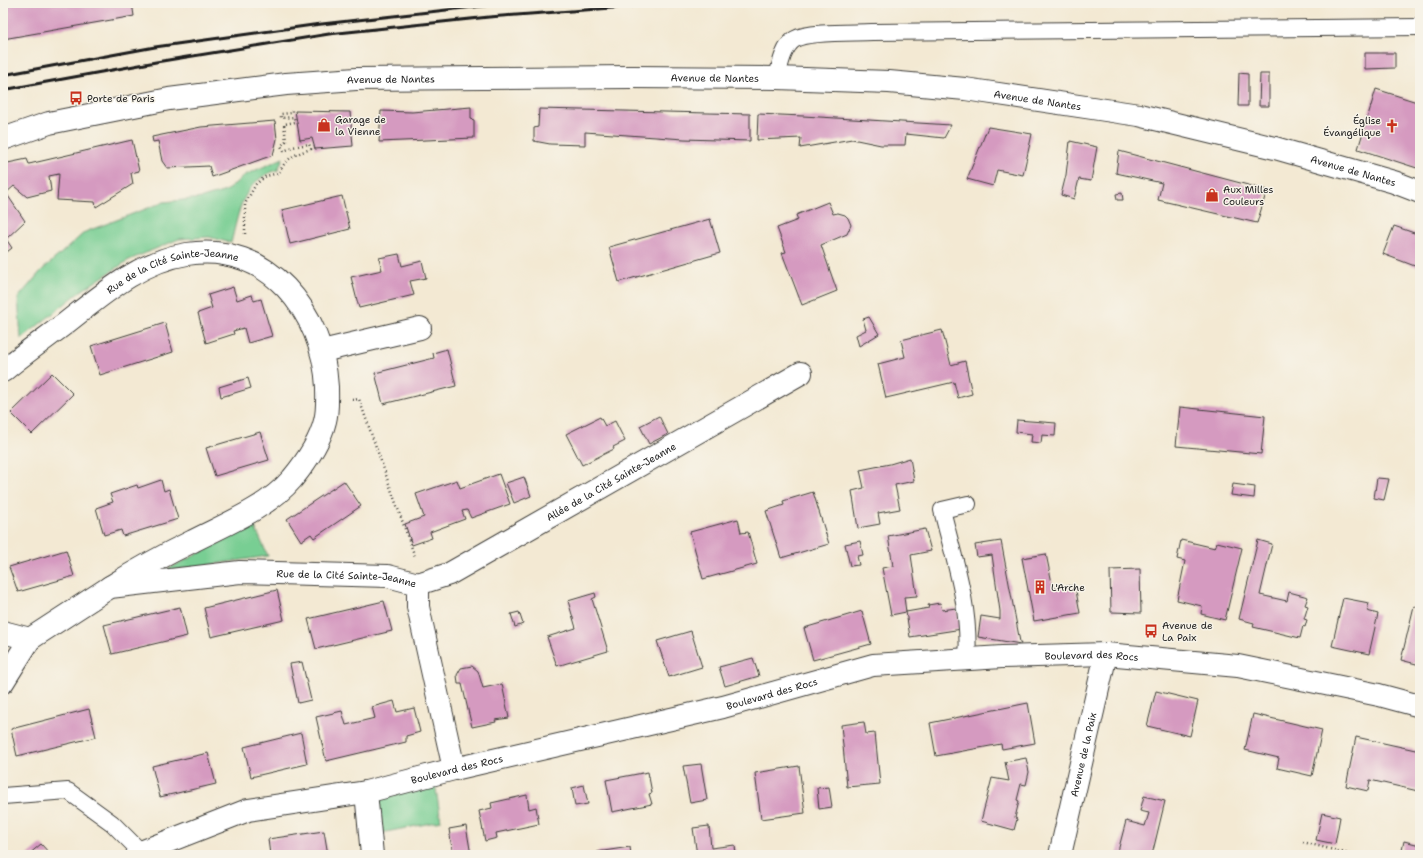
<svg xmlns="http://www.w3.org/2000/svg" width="1423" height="858" viewBox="0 0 1423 858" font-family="'Shantell Sans',sans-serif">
<rect width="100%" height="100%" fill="#f7f3e8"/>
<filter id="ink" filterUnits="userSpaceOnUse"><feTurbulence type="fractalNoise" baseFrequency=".025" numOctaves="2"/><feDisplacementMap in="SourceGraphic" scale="8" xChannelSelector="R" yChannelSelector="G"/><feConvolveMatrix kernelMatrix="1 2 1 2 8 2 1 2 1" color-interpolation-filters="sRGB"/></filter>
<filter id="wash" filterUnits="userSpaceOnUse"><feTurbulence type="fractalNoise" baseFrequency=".012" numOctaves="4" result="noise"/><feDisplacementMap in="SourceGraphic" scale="16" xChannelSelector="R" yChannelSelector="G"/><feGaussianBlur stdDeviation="0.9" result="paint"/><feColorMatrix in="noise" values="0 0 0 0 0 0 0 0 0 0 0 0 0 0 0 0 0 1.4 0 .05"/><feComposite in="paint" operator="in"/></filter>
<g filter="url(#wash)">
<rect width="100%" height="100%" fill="#f3e9d3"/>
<path fill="#78ce93" stroke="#4a7558" d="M283,158L278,170C242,180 239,212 231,243L209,237L179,239L129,260L81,291L21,339L18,298L41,271L85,232L164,202L202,198L226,191L245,175Z
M254,525L268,556L162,572Z
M435,783L441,821L376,834L370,798Z"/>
<g id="blocks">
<path fill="#d59ac0" d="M3,3H132L134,16L3,39Z
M1365,53H1395V68L1365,69Z
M1239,73L1248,74V106H1238Z
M1260,74H1269V106H1259Z
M1376,89L1420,103V169L1358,149Z
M471,107V119L474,120V138L379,142L381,111L412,112Z
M539,109L750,114V141L684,139L585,132V145L550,144L534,141V128L538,127Z
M295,111L350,112L353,146L315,149L312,138L300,140Z
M758,114L803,116L951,125L944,138L906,134L905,145H881L852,139L800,148L801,138L757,140Z
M275,121L277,139L273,155L212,177L209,166L167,168L162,161L158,141L153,142L152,137L201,127Z
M988,127L1032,134L1023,175L997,170L993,186L967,179Z
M132,140L139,171L131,173L133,184L96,207L95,202L57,200L59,174L49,176L51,191L27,197L14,186L6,193L25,221L6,239L12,248L3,255V164L27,159L29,164Z
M1070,141L1097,147L1091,181L1079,179L1074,199L1061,195L1066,175Z
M1119,151L1267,190L1257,223L1158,200L1162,183L1116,173Z
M1122,193L1123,200H1117L1116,194Z
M342,196L350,229L290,244L282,210Z
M828,202L833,214L838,213L845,215L848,218L851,225L847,234L821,245L837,291L802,305L782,253L786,252L777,228L798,220L796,215Z
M710,219L720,253L619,282L609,247Z
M1394,226L1420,235V268L1383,254Z
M399,254L402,266L422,261L426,278L410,281L414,295L359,308L351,277L382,270L379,258Z
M233,287L237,300L252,295L254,301L261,299L272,336L248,343L244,328L233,331L234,334L206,343L198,313L212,308L208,295Z
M869,317L879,334L859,346L856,335L866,330L863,319Z
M165,323L173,352L100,375L91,346Z
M942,330L951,365L965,361L972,394L958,398L954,382L886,398L878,364L905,357L901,340Z
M447,349L456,386L383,404L375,373L434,358L433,353Z
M52,373L73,394L32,434L11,413Z
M248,378L251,388L221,397L219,387Z
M1180,407L1265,416L1261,454L1176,446Z
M659,416L668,434L649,444L640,426Z
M600,417L605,426L615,421L625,441L613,447L614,449L582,465L566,434Z
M1017,420L1056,423L1055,436L1042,435L1041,443L1031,442L1032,434L1016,432Z
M260,432L269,460L215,476L206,448Z
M910,458L914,481L895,485L900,509L878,513L880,524L858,528L852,491L864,488L860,470L890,464Z
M499,474L510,504L471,518L467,510L462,511L465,519L430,532L432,538L412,545L405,524L424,517L416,494L457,480L460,488Z
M524,477L531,496L514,503L506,483Z
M1377,478L1389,479L1384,500L1374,498Z
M161,480L164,491L169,489L178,519L123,536L121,530L104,535L96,508L113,502L110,494L137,485L138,488Z
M344,481L361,506L314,538L311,534L301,541L287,519Z
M1233,484L1255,487L1254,498L1231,495Z
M813,492L829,544L781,558L766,511L784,505L783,501Z
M738,519L741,533L748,532L757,564L703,579L690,532Z
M925,529L931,551L911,555L917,596L904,597L906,612L891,615L882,568L893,566L888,536Z
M1181,540L1215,548L1217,542L1242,548L1225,620L1201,614L1202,606L1177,600L1185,561L1177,559Z
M1258,540L1272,544L1260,595L1287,601L1289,592L1308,597L1305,605L1308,606L1304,619L1307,620L1305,627L1303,626L1300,638L1253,627L1254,623L1239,619Z
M860,541L863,555L857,556L859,565L850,566L845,544Z
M1001,541L1020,642L1021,644L978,637L981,616L1000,619V611L992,555L977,557L975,545Z
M66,550L74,576L18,592L9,567Z
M1046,554L1053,588L1075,585L1080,613L1034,621L1022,558Z
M1140,569L1141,613L1111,612L1110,570Z
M277,590L284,620L211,637L204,608Z
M595,593L596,597L592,599L608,651L557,666L547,637L576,628L568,601Z
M1343,598L1369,603L1367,611L1378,614L1369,654L1332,646Z
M384,601L392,631L316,649L308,619Z
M940,603L942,610L956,608L962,629L910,637L906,612L929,608L928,605Z
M1414,606L1420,607V665L1401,660Z
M180,607L187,636L112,654L104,625Z
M862,611L871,644L813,660L804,628Z
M519,612L523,624L515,627L511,614Z
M691,631L702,667L669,677L657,641Z
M753,658L759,676L725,686L719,667Z
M302,662L311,700L298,703L290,664Z
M472,666L478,671L483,688L502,684L509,718L495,720L496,722L472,727L462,684H458L457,675L461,668Z
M1156,691L1198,701L1190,736L1147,726Z
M394,701L397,712L414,708L420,732L406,736V742L326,761L316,717L342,711L346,725L375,718L372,707Z
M1028,703L1035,743L1002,749L1001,744L936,756L930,723Z
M89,709L96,737L17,756L11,729Z
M1253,714L1322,730L1312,776L1277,768L1279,758L1245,750Z
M864,722L866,734L875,733L880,784L847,787L841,725Z
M301,733L307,764L251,777L244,747Z
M1356,737L1420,751V784L1418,791L1370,780L1368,791L1346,786Z
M208,753L216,784L160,797L152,766Z
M1026,758L1029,772L1026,785L1021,784L1017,800L1019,801L1015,818L1017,819L1014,830L981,821L992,778L1009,781L1005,762Z
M701,764L707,800L690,803L683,766Z
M799,766L805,813L761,819L755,773Z
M648,772L652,793L649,794L652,804L612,812L606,780Z
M584,785L588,804L575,806L572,788Z
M829,787L832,807L819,809L817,788Z
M527,795L529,809L536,807L539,824L496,833L497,838L485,841L479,811L492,808L491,803Z
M1144,796L1165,801L1152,855H1117L1126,821L1145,826L1149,813L1140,811Z
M1322,813L1340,817L1335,844L1316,840Z
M466,826L471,855H453L449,829Z
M709,826L711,848L735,845L736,855H697L693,828Z
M324,831L328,855H270L268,839Z
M1404,841L1420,845V855H1401Z
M41,844L51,855H28Z
M630,847L631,855H597V852Z"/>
</g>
</g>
<g filter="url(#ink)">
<use href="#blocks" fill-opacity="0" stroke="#3c3b37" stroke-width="1"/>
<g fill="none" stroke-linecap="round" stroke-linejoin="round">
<g stroke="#3c3b37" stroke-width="18">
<path id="service" d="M777,78C780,65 783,47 795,39C809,31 855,33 872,32L1420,27
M967,659C971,608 954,559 942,510L968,504
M3,796L68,791L112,823L141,852"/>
</g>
<g stroke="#3c3b37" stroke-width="24">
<g id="minor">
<path d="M322,351L420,328"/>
<path id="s1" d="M3,371C23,354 45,339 66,323C102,295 140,261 187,254C268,241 323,312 327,387C327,398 328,410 325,421C320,442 306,462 292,479C267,508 226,524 193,541C164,555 137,570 110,587"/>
<path id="s2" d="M418,584L449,574L801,373"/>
<path d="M3,632L30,639"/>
<path id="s3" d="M3,682L30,639L110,587L240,572L388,576L418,584V607L454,769"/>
<path d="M366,792L372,855"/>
<path id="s4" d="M137,855L141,852L248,810L366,792L454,769L723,707L873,665L1002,657L1106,654L1238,666L1379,695L1420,706"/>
<path id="s5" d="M1060,855L1106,654"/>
</g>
</g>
<g stroke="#3c3b37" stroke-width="24">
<g id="secondary">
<path id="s6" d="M3,139L49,123L169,99L286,84L356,79L632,77L777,78L889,82L965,89L1139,115L1275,148L1394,182L1420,192"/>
</g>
</g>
<path stroke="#3c3b37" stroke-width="2.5" stroke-dasharray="1 3" stroke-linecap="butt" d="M245,234V204L256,184L266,176L279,173C286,158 295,154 311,149L309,144L293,147L284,151L281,146L286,141L284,124L295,122L294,117L281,118V114L292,113V108
M352,400L359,399L415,557
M1303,842L1353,855"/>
<use href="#service" stroke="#fff" stroke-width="16"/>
<use href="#minor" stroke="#fff" stroke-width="22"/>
<use href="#secondary" stroke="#fff" stroke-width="22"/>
<path stroke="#1c1c1c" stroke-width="3" d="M3,75L155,47L313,25L509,3
M3,90L156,62L329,34L489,17L680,3"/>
</g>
</g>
<defs>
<g id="bus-bare" transform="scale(1.08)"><path d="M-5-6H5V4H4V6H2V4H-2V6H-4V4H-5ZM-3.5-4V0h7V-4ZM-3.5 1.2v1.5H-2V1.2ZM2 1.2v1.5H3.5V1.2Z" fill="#c8321e" stroke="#f7f3e8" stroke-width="2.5" paint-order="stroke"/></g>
<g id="shop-bare" transform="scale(1.08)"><path d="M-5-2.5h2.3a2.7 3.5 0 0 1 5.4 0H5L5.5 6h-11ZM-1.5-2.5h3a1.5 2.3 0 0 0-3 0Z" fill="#c8321e" stroke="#f7f3e8" stroke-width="2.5" paint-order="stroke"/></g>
<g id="church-bare" transform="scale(1.08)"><path d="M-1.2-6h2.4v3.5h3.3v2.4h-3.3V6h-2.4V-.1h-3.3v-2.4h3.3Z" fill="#c8321e" stroke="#f7f3e8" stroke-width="2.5" paint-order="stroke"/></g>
<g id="building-bare" transform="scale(1.08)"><path d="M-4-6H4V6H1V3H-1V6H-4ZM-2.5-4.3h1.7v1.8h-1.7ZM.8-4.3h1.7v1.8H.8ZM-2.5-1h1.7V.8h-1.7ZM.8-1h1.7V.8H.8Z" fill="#c8321e" stroke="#f7f3e8" stroke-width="2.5" paint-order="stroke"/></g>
</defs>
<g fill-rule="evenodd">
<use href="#bus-bare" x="76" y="98"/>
<use href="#shop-bare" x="324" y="125"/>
<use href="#church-bare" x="1392" y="126"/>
<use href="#shop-bare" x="1212" y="195"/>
<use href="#building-bare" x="1040" y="587"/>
<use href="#bus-bare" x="1151" y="631"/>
</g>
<g text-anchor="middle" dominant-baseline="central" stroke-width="3" stroke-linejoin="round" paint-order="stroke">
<g font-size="10" fill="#1c1c1c" stroke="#f7f3e8">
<text stroke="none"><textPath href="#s6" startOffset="718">Avenue de Nantes</textPath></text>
<text stroke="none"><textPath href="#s6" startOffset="394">Avenue de Nantes</textPath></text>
<text stroke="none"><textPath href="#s6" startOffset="1042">Avenue de Nantes</textPath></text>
<text stroke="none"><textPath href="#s6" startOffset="1366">Avenue de Nantes</textPath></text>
<text stroke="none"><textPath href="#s1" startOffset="202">Rue de la Cité Sainte-Jeanne</textPath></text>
<text stroke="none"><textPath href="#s2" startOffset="219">Allée de la Cité Sainte-Jeanne</textPath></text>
<text stroke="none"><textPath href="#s3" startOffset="384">Rue de la Cité Sainte-Jeanne</textPath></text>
<text stroke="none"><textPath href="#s4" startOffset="981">Boulevard des Rocs</textPath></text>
<text stroke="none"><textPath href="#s4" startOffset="657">Boulevard des Rocs</textPath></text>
<text stroke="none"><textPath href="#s5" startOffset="103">Avenue de la Paix</textPath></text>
<text stroke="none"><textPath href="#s4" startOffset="333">Boulevard des Rocs</textPath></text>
</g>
<g font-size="10" fill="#1c1c1c" stroke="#f7f3e8" text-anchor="start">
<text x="87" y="98">Porte de Paris</text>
<text x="335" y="119">Garage de<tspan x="335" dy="12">la Vienne</tspan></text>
<text x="1381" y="120" text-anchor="end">Église<tspan x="1381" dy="12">Évangélique</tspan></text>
<text x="1223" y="189">Aux Milles<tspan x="1223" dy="12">Couleurs</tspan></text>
<text x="1051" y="587">L'Arche</text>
<text x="1162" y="625">Avenue de<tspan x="1162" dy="12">La Paix</tspan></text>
</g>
</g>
<rect width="1423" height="858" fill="none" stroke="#f7f3e8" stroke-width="16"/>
</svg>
